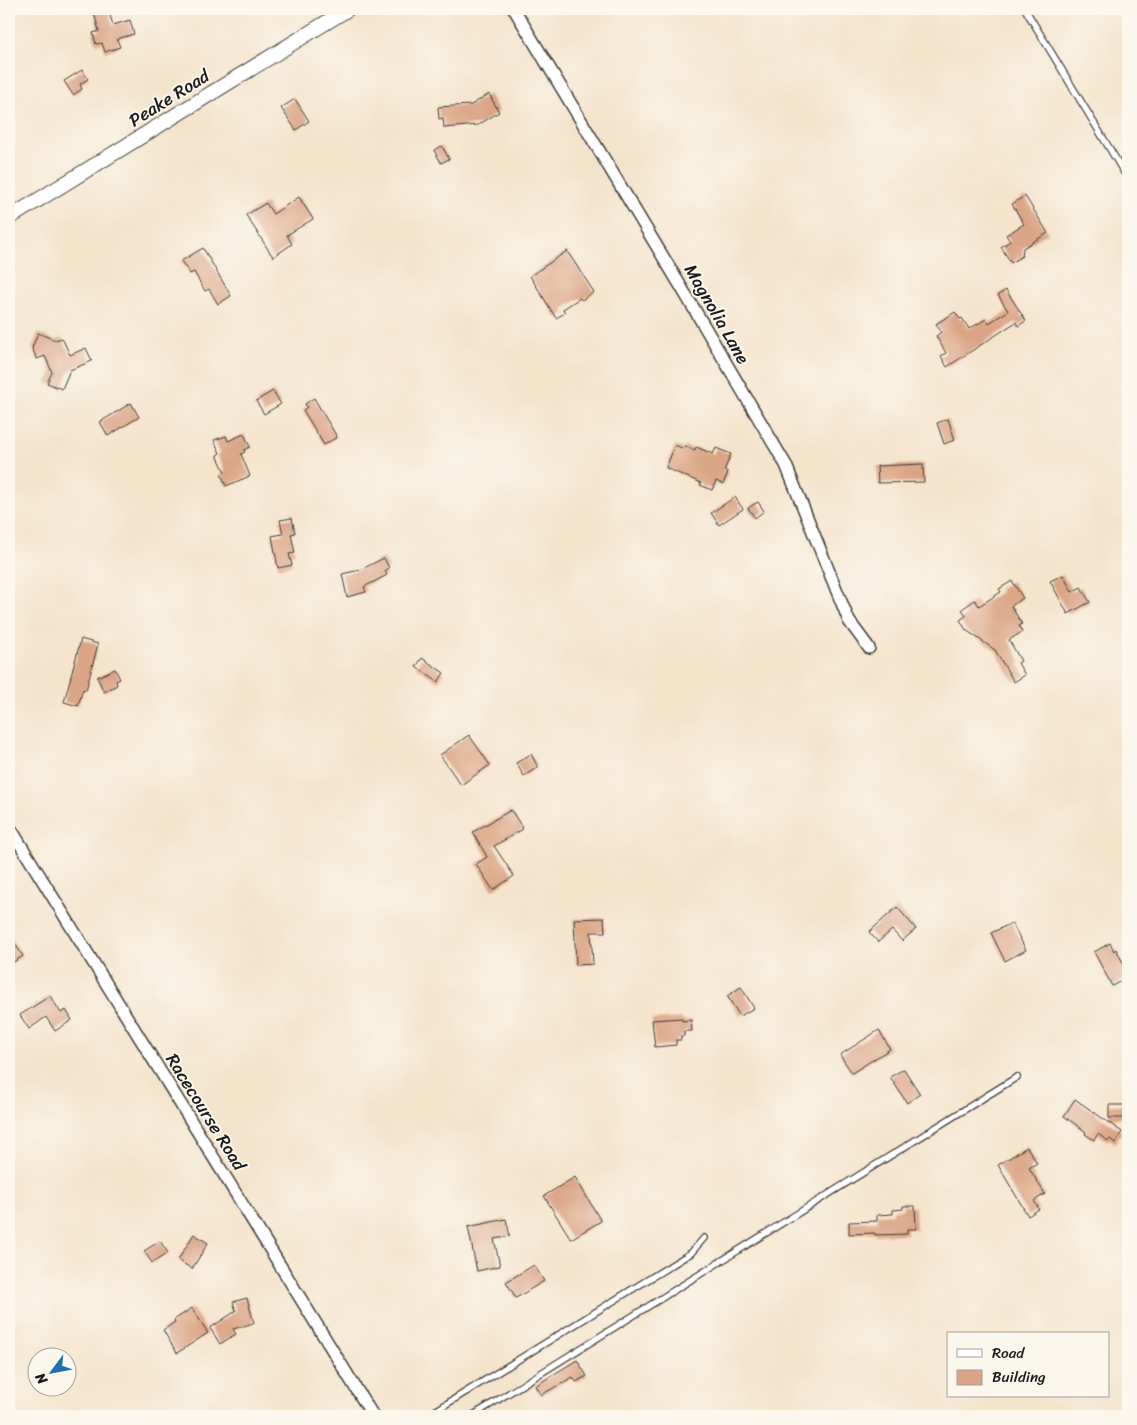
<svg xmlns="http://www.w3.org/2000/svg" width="1137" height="1425" viewBox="0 0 1137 1425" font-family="Sriracha,sans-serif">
<rect width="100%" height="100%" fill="#fbf7ec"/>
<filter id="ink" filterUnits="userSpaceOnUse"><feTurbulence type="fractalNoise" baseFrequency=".02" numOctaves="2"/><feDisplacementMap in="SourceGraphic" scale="10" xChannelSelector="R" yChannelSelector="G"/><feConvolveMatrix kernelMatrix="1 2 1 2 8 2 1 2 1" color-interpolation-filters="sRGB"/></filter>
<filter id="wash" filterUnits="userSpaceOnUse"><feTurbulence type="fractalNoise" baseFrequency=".0096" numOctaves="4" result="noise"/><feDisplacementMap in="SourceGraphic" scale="20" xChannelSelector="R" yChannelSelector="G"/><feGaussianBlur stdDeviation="1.12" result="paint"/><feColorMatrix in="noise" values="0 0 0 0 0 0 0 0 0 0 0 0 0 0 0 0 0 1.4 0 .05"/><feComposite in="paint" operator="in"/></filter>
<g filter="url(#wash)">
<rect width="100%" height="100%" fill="#f5e4cc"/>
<g id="blocks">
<path fill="#daa585" d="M93,9H108L113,25L130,20L134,34L117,39L120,47L105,52L102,43L96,44L93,33L99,31Z
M82,70L88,79L80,84L82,89L73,95L64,81Z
M489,94L499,112L478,125L444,128L443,118L439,119L438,107L471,105Z
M295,99L309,121L296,130L281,108Z
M442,146L449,159L441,163L434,150Z
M1025,196L1048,233L1023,248L1022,256L1011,263L1001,247L1010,241L1006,235L1024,224L1012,204Z
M299,197L313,219L287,235L292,244L273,257L246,215L266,203L273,214Z
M203,248L231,296L218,304L209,289L205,291L194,272L190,274L181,261Z
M567,251L594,292L582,300L580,298L563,309L565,313L556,318L530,276Z
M1006,290L1026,321L1018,326L1016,322L947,367L941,356L946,353L936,336L941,332L936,324L955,312L960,319L962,318L969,329L986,319L989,323L1008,311L998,295Z
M38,333L55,340L62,338L70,355L86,348L92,361L70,370L62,389L47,383L52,372L45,356L37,359L32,348Z
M273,391L281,404L264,414L256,401Z
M314,398L337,437L324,445L303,410L307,407L305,404Z
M131,403L139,417L108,436L100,422Z
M948,419L955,440L944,444L937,423Z
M244,434L250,447L244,450L245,452L241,454L250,476L226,486L221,474L225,472L217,455L220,453L214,440L226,436L228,441Z
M675,445L684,449L685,446L695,450L696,447L713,454L716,448L731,454L724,471L728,472L723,484L716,481L712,490L700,485L701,483L666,468Z
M923,464L924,482L878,483L877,466Z
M735,497L743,509L719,525L711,513Z
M758,502L764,511L755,518L748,508Z
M292,518L295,533L291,534L295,553L289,554L292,565L278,568L272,536L283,534L280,520Z
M384,558L389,568L385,571L387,575L364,587L366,592L347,597L342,574L360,570Z
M1063,575L1072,592L1081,587L1090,602L1068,614L1050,581Z
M1012,581L1023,598L1011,606L1022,624L1019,626L1022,632L1009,640L1021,661L1018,663L1025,675L1014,682L995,650L966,630L960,620L966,616L962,609L975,600L979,606L1001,592L999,589Z
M81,639L98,644L86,690L83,689L78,706L64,702Z
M422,658L444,673L438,682L416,667Z
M115,669L120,679L116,681L117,685L104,692L97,677Z
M469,735L490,765L461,785L440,755Z
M531,754L538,767L524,776L516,763Z
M511,810L523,829L494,846L514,876L493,890L476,864L487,857L473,832Z
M897,907L916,929L902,941L892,930L878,942L869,932Z
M604,918L605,932H591L593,964L576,965L574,919Z
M1012,923L1026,950L1005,961L991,933Z
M9,935L23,956L9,965Z
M1110,943L1114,951L1116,949L1128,973V977L1112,986L1094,952Z
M741,987L754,1008L740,1016L727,996Z
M50,996L61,1013L66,1010L72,1020L55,1031L46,1017L29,1029L20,1015Z
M682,1018V1021L691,1020L692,1031H684V1036H681V1040H676V1045L655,1047L652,1020Z
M879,1030L890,1049L852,1073L840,1055Z
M904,1069L920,1094L907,1103L890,1077Z
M1075,1099L1122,1132L1115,1143L1110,1139L1108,1141L1098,1134L1094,1140L1085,1134L1086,1132L1064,1116Z
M1109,1105H1127V1118H1109Z
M1027,1147L1037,1163L1029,1168L1045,1194L1034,1201L1039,1209L1028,1216L998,1165Z
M575,1177L601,1221L571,1239L544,1196Z
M903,1206H915L916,1229H907V1234L875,1235V1233L849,1234V1222L877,1221V1215L893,1214V1210L903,1209Z
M506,1219L510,1236L494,1239L500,1266L477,1271L468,1227Z
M194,1234L208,1243L192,1269L178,1260Z
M160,1241L168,1253L152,1263L144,1251Z
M534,1265L544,1281L516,1298L506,1282Z
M247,1298L254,1323L233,1329L236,1334L220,1344L210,1328L236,1311L233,1302Z
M192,1308L208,1333L177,1353L163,1330L175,1322L174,1320Z
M577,1360L587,1376L576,1382L573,1377L541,1395L535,1386Z"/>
</g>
</g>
<g filter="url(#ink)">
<use href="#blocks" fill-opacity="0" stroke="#3d3a36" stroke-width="1"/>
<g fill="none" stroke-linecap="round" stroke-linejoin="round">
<g stroke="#3d3a36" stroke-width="8">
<path id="service" d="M1025,9L1128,179
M427,1416L691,1253L704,1238
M472,1416L1017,1077"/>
</g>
<g stroke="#3d3a36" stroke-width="14">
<path id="minor" d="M514,9L680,285L786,465L849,621L869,648
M9,826L373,1416"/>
</g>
<g stroke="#3d3a36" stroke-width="16">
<path id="tertiary" d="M9,218L348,9"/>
</g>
<use href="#service" stroke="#fff" stroke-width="5.5"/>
<use href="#minor" stroke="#fff" stroke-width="11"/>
<use href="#tertiary" stroke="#fff" stroke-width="14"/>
</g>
</g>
<g text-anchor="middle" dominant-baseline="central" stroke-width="4" stroke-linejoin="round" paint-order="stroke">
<g font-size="18" fill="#1c1c1c" stroke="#fbf7ec">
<text transform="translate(169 98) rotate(-32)">Peake Road</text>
<text transform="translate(717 314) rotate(60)">Magnolia Lane</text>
<text transform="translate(206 1112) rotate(58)">Racecourse Road</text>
</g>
</g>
<rect width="1137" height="1425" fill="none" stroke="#fbf7ec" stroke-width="30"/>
<rect x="947" y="1332" width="162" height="65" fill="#fbf7ec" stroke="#a29f99"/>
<rect x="957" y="1349" width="25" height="8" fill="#ffffff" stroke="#a29f99"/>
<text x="992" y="1358" font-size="15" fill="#1c1c1c">Road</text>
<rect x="957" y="1370" width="25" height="15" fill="#daa585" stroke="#a29f99"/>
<text x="992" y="1382" font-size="15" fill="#1c1c1c">Building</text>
<g transform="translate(52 1372) rotate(238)"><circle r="24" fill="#fbf7ec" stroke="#a29f99"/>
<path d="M0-4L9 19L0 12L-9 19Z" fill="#1f6fb2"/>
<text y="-8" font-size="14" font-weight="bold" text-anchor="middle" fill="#1c1c1c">N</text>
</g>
</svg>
